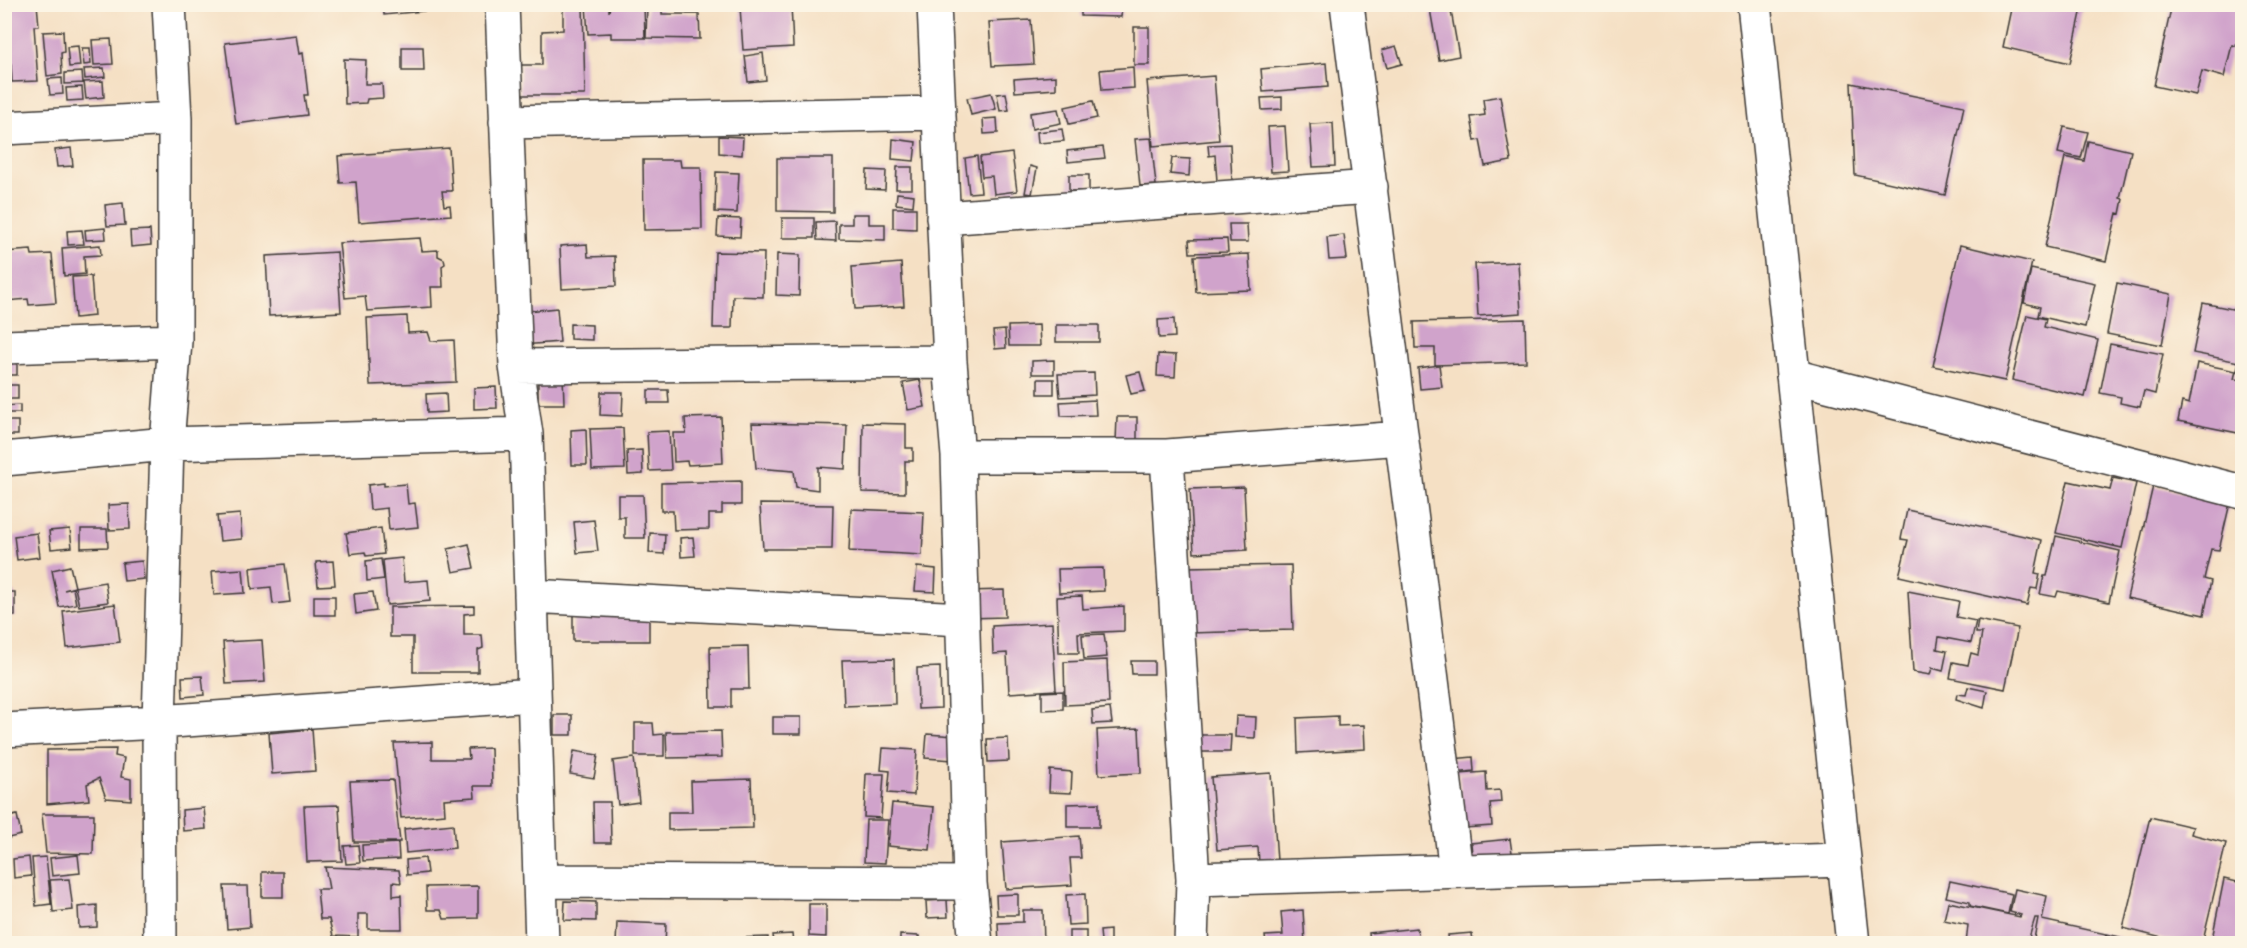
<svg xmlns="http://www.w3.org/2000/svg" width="2247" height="948" viewBox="0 0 2247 948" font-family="'IM FELL French Canon',serif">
<rect width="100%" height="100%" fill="#fcf5e5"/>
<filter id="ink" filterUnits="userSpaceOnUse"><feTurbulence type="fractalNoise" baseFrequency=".0167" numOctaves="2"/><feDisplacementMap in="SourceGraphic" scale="12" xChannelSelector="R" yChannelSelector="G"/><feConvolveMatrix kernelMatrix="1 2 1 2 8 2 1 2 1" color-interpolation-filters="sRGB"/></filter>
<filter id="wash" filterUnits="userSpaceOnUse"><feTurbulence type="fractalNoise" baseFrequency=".008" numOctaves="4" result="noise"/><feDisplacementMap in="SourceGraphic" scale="24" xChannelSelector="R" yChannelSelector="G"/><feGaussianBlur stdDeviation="1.35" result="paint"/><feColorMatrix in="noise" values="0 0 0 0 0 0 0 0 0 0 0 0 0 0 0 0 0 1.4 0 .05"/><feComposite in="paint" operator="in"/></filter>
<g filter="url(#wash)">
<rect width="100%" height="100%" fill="#f5e0c4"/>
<g id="blocks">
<path fill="#d0a3cb" d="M4,4H37L39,26H34L38,81L12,82L11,64H4Z
M383,4H432L433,10L384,15Z
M563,4H583L585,95H520V65H542V31L563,30Z
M610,4H644L645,38H611V33L588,34L586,5H609V12Z
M647,4H662V14H699L700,39L646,38Z
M791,4L793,47L743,50L740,7Z
M2012,4H2083L2070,63L2003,47Z
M2172,4H2242V18L2236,46L2232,45L2224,77L2202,71L2196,95L2154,86Z
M1081,5H1122L1121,17L1081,16Z
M1450,5L1459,56L1439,60L1430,9Z
M1031,20L1034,64L992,66L989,22Z
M1134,27H1149V65H1134Z
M63,31L64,52L61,53L62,74L47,76L43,32Z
M296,35L299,54L303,53L308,95H304L307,115L236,124L225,43Z
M111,39L113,64L94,65L92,40Z
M78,46L80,66L69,67L67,47Z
M1396,46L1402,64L1387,68L1382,50Z
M402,47H423L424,71H402Z
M82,48H90L91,64L84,65Z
M763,53L766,80L748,82L745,56Z
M344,59L366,60L365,84H382L383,98L367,99L366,103L345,104Z
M1326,63L1328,87L1263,92L1261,69Z
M1133,67L1134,88L1102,90L1100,70Z
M104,68L105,77L85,79L84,69Z
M82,72L83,83L65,84V73Z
M1056,76V89L1015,92L1014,79Z
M1214,76L1219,140L1153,146L1147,81Z
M62,78L63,94L50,95L48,79Z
M103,81L104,97L86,99L84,82Z
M1851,83L1964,106L1945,195L1855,175Z
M82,87L83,100L67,101L66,88Z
M991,93L996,109L971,115L967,98Z
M1006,93L1009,110L1000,111L997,94Z
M1500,96L1511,161L1485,166L1480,140L1475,141L1471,117L1485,115L1483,99Z
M1282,97V109L1262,110L1261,98Z
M1093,101L1097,118L1069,124L1065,107Z
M1058,109L1061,123L1032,129L1030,113Z
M997,118L998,133L984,134L983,119Z
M1333,123L1335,166L1313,167L1310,124Z
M1285,126L1288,171L1271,172L1268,127Z
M2064,127L2088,132L2081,158L2058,153Z
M1062,129L1064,141L1038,143L1037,132Z
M719,136L743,137L742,155L719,153Z
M1151,138L1156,185L1140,186L1135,139Z
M893,139L916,142L914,161L892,159Z
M2088,141L2131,151L2120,198L2123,199L2120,214L2117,213L2106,261L2045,247L2065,157L2084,161Z
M1230,144L1232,181H1217L1215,155L1209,156L1208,145Z
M1103,147L1105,158L1068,162L1067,151Z
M71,148L73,166L57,167L55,150Z
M449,148L452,191H442L444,206L450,205L451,215L359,222L356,182L340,183L338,156Z
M1012,153L1017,191L994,194L992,176L982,177L980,157Z
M977,156L981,192L969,193L965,158Z
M777,158H833V212L777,211Z
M1172,158L1190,159L1189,176L1170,174Z
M643,160H680L681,167H701L702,229L644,230Z
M1030,166L1037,168L1032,194L1025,193Z
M897,167H912V189H896Z
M867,170L886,171L885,190L866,189Z
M716,172L739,173L737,213L715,212Z
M1069,175H1089V191H1069Z
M897,193L914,195L913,206L896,204Z
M123,203L125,225L107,226L105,205Z
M893,208H916V229L893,228Z
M852,214H869V224H885V240L839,239V224H852Z
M718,218L741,219L740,237L717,236Z
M782,218H814V238H782Z
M835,221L836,241L817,240L816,222Z
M1229,224H1247L1248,242H1230Z
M105,228L106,239L86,240L85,230Z
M82,230L84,244L68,245L67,231Z
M150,230L151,245L131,247L130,231Z
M1344,235L1347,259L1329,260L1327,237Z
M420,238L422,251L438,250V256L444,259L445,264L442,266L443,287H431L432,307L367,311L365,296L345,298L339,243Z
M1227,239L1228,252L1190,253L1189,240Z
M587,244L588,257L615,256L616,286L562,289L560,246Z
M100,245L101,255L84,256L85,274L64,276L62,248Z
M1960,245L2032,262L2005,381L1933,366Z
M31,250L32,255L52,254L56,303L29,305L28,299L6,301L4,252Z
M337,252L341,312L269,316L266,256Z
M715,252L764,253L763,297L733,296L732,328H713Z
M777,254L800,255L799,296L776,295Z
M1249,254L1251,290L1196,292L1194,256Z
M1518,262L1521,313L1478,316L1475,264Z
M901,263L904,306L855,309L852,267Z
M2031,269L2095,283L2085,327L2038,316L2040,307L2024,303Z
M91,276L94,316L75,318L72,277Z
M2117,283L2171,294L2162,345L2107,334Z
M2203,303L2242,311V372L2237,371L2239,362L2193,353Z
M557,308L560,342L522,345L518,312Z
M2027,315L2046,319L2044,327L2098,340L2085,397L2012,380Z
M407,316L408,333L428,332L431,341L454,340L456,382L370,385L367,318Z
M1174,319L1175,337L1159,338L1158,320Z
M1525,319L1526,362L1435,365V348H1415L1414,322Z
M570,324L592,325V340L570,339Z
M1039,325L1040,346H1009L1008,326Z
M1056,325H1099V342H1056Z
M1005,330L1006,348L995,349L993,331Z
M2110,344L2163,354L2155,394L2144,391L2140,407L2120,403L2121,397L2100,393Z
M5,354H17V375H5Z
M1158,354L1176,355L1175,377L1157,376Z
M1054,360V374H1032V361Z
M2197,363L2236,371L2234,379L2242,380V411L2238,433L2178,421L2182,402L2189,404Z
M1439,365L1442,387L1420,389L1418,368Z
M1140,372L1145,391L1131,394L1126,375Z
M1094,373L1095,395L1060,397L1058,374Z
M538,375H563L564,404H538Z
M1038,379H1054V394H1038Z
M920,380L925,407L908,410L903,383Z
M4,385H18V399H4Z
M496,387L497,408L474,409V388Z
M648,390H668L669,403H648Z
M601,392H623L622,416L600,415Z
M446,393L447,412L427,413L426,394Z
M1095,400L1096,415L1061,416L1060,402Z
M20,405V413H4V406Z
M721,417L723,463L688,465L687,461L674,462L673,433H686L685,418Z
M1117,417H1137V442H1116Z
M4,421H18V435H4Z
M752,423L847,425L845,469L818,467V490L796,487L794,471L756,468Z
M863,423L906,424V448H913V461H905V493L862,492Z
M623,428L625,469L592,470L590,429Z
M586,429L587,465H572L571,430Z
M669,431L671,470L649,471L647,432Z
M642,450L643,474L628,475L627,451Z
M2113,478L2136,483L2122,548L2056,533L2068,481L2110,490Z
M741,481V505H722V514H709V529L674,530L673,511H661V483Z
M384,483V486L406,484L408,504L415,503L418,527L389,530L387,508L370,510L368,485Z
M2153,486L2230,503L2219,550L2211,549L2204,579L2211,581L2204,615L2127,598Z
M1244,487L1247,550L1194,553L1190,489Z
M618,495H643L645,538H625V517H618Z
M129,504L130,529L109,530L108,505Z
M760,504L833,505L832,549H763Z
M851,509L924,512L922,555L849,551Z
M1907,510L2042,540L2035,573L2040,574L2037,589L2031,588L2027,605L1899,576L1908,540L1901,539Z
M240,514L242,539L220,541L217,516Z
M594,520L598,551L577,553L574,522Z
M381,528L384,554L366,556L365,552L350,554L346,533Z
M70,529L72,547L51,549L49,531Z
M81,529H107L108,547L81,548Z
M37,533L40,557L17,560L14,536Z
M650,533L665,534L664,554L649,553Z
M2056,536L2120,551L2109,602L2058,591L2056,597L2040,594L2044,576H2047Z
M693,537L695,556L681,557L680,538Z
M469,544L474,568L453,572L448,549Z
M402,558L404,582L428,580L430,601L387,605L383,560Z
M381,559L384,579L367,581L366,561Z
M142,561L144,579L124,581L122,563Z
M333,561L335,585L318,586L316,562Z
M285,564L290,602L273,604L271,587L252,589L250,568Z
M1291,565L1293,630L1189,633L1187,567Z
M70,566L75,587L105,582L108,602L79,606L75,587L64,590L73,588L76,604L59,607L52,570Z
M917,567L936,569L935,592L915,591Z
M1103,568L1104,591L1059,593L1058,569Z
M243,569L245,593L214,595L212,571Z
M1004,590L1005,617L968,618L967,591Z
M1908,591L1959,601L1956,617L1976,621L1971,643L1939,637L1937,649L1947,651L1943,671L1932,668L1930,675L1913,672Z
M4,592H15V616H4Z
M373,592L376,611L356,614L354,594Z
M314,596H335V615H314Z
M1082,596L1083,609L1124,606V631L1078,633L1079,653H1059L1057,597Z
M115,604L120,642L67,648L63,611Z
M474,606V613L464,614V635H482L483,648L478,650V672H413V637H390V607Z
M573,609H649V641H573Z
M1978,620L2018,628L2005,689L1950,678L1953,662L1968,665L1971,653L1978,655L1982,633H1976Z
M1052,623L1056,690L1009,693L1007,653L993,654L992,626Z
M1104,634L1107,657L1084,659L1082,635Z
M262,640L265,682L226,684L223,642Z
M748,646L749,689H731V707H711L710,647Z
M894,659L895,704L844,706L842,660Z
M1107,660L1109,703L1065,705L1064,662Z
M1131,661H1154V674H1132Z
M940,667L941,708L918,709L917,668Z
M202,676L204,695L183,697L182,677Z
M1968,687L1987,691L1984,708L1956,699L1957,694L1966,695Z
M1063,691V709L1042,710V692Z
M1110,708L1112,723L1093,724L1092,710Z
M554,715H572V735H554Z
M1236,716L1256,717L1255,738L1235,737Z
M1338,716V726L1364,725L1365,749L1298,753L1297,718Z
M773,717H801V734H773Z
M635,723H653L654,735L664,734V756H635Z
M1139,728L1141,773L1099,775L1097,730Z
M312,729L315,771L272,774L269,733Z
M721,731L722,757L667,758L666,732Z
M927,734L955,736L953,760L925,758Z
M1195,735H1231L1230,752H1195Z
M1008,738L1009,761L988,762L987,739Z
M432,742V759H469L468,749L491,748L492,786H474L475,797L444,799L445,814L401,818L394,743Z
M883,748L917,750L914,795L888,793L890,771L881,770Z
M116,749L115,756L124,758L121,777L131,779V800L106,798L99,778L87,784L89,800L47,804V750Z
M574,751L598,755L594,778L570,774Z
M1473,757L1474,771L1453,773L1452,759Z
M634,758L639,802L618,805L613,761Z
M1050,770L1072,772L1071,793L1049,792Z
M1486,772L1487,791L1500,790L1501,802L1490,803L1492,826L1464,828L1459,774Z
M1271,773L1277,861L1259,863L1258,847L1217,850L1211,777Z
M866,774H884L881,818L864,817Z
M751,779L753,828L668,830V812H692L691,781Z
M393,780L400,842H354L350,781Z
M593,802H610L611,843H594Z
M892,803L934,807L930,850L888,846Z
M1099,803V827H1067V804Z
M339,805L342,861L307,862L304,806Z
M204,808L206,829L183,831L182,810Z
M42,814H94L93,854L46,853Z
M17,815L21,835L4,839V818Z
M2150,817L2193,827L2191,834L2226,843L2202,944H2185L2123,928Z
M866,820H888L885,863L864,862Z
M453,824L455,848L406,853L404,829Z
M1079,836L1081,858H1070L1072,885L1006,889L1002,842Z
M1510,839L1513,860L1473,864L1471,843Z
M398,843L399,859L363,861L362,845Z
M358,845L360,863L346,864L344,846Z
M78,855L80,873L52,876L50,858Z
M29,857L31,876L14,878L13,859Z
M46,857L51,904L36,906L32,858Z
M425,858L427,873L407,875L406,860Z
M325,867L399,870L401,883L393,882V896L401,895L402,929H368V914H358V937L333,936L329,919H320L317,889H329Z
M262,872H283V897H262Z
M69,879L73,910L53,912L50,880Z
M2224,879L2242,883V944H2211Z
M1950,881L2012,894L2008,914L1970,906V902L1946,897Z
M224,886H248L250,927L227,929Z
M478,886V918L444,919L441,910H427L426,887Z
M2015,889L2047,896L2042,920L2106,934L2104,944H2049L2034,939L2038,918H2035L2029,938L2024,937L2023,944H1966L1968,925L1944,920L1948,902L2020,917L2021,915L2010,912Z
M1018,894V915H997L996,895Z
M1085,894L1086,924L1068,925L1066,895Z
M947,900L948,917L927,918L926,901Z
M565,901L596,902V921L564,920Z
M809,904H826V937L809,936Z
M97,905V927L79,928L78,907Z
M1023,910H1043L1044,944H999L998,923L1023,922Z
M1303,910L1305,944H1266L1265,936L1283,935L1281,912Z
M617,922L666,924L665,944H616Z
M1417,928L1419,944H1370L1369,933Z
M1110,930V941H1101L1100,931Z
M1069,931H1086V944H1069Z
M1472,933L1473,944H1449L1448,935Z
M792,934L793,944H774L773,935Z
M2107,934L2120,937L2118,944H2105Z
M900,935L919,936V944H900Z
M768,937V944H735V938Z"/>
</g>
</g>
<g filter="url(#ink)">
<use href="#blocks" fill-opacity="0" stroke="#3d3935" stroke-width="1.5"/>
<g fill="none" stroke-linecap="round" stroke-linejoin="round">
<g stroke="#3d3935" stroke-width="36">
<path id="minor" d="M502,4L516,366L526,434L542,944
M934,4L950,362L958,456L970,883L976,944
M1347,4L1456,871
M1754,4L1853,944
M506,122L939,113
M4,128L175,119
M943,218L1371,187
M4,347L175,341
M516,366L950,362
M1793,376L2242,492
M958,456H1167L1401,438
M1167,456L1193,879L1191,944
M4,459L167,444L526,434
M531,596L962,619
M4,730L159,722L533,695
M1193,879L1844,860
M541,881L970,883
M160,944L159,722L167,444L175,341V119L169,4"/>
</g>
<use href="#minor" stroke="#fff" stroke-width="33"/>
</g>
</g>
<rect width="2247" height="948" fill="none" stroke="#fcf5e5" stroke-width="24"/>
</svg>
